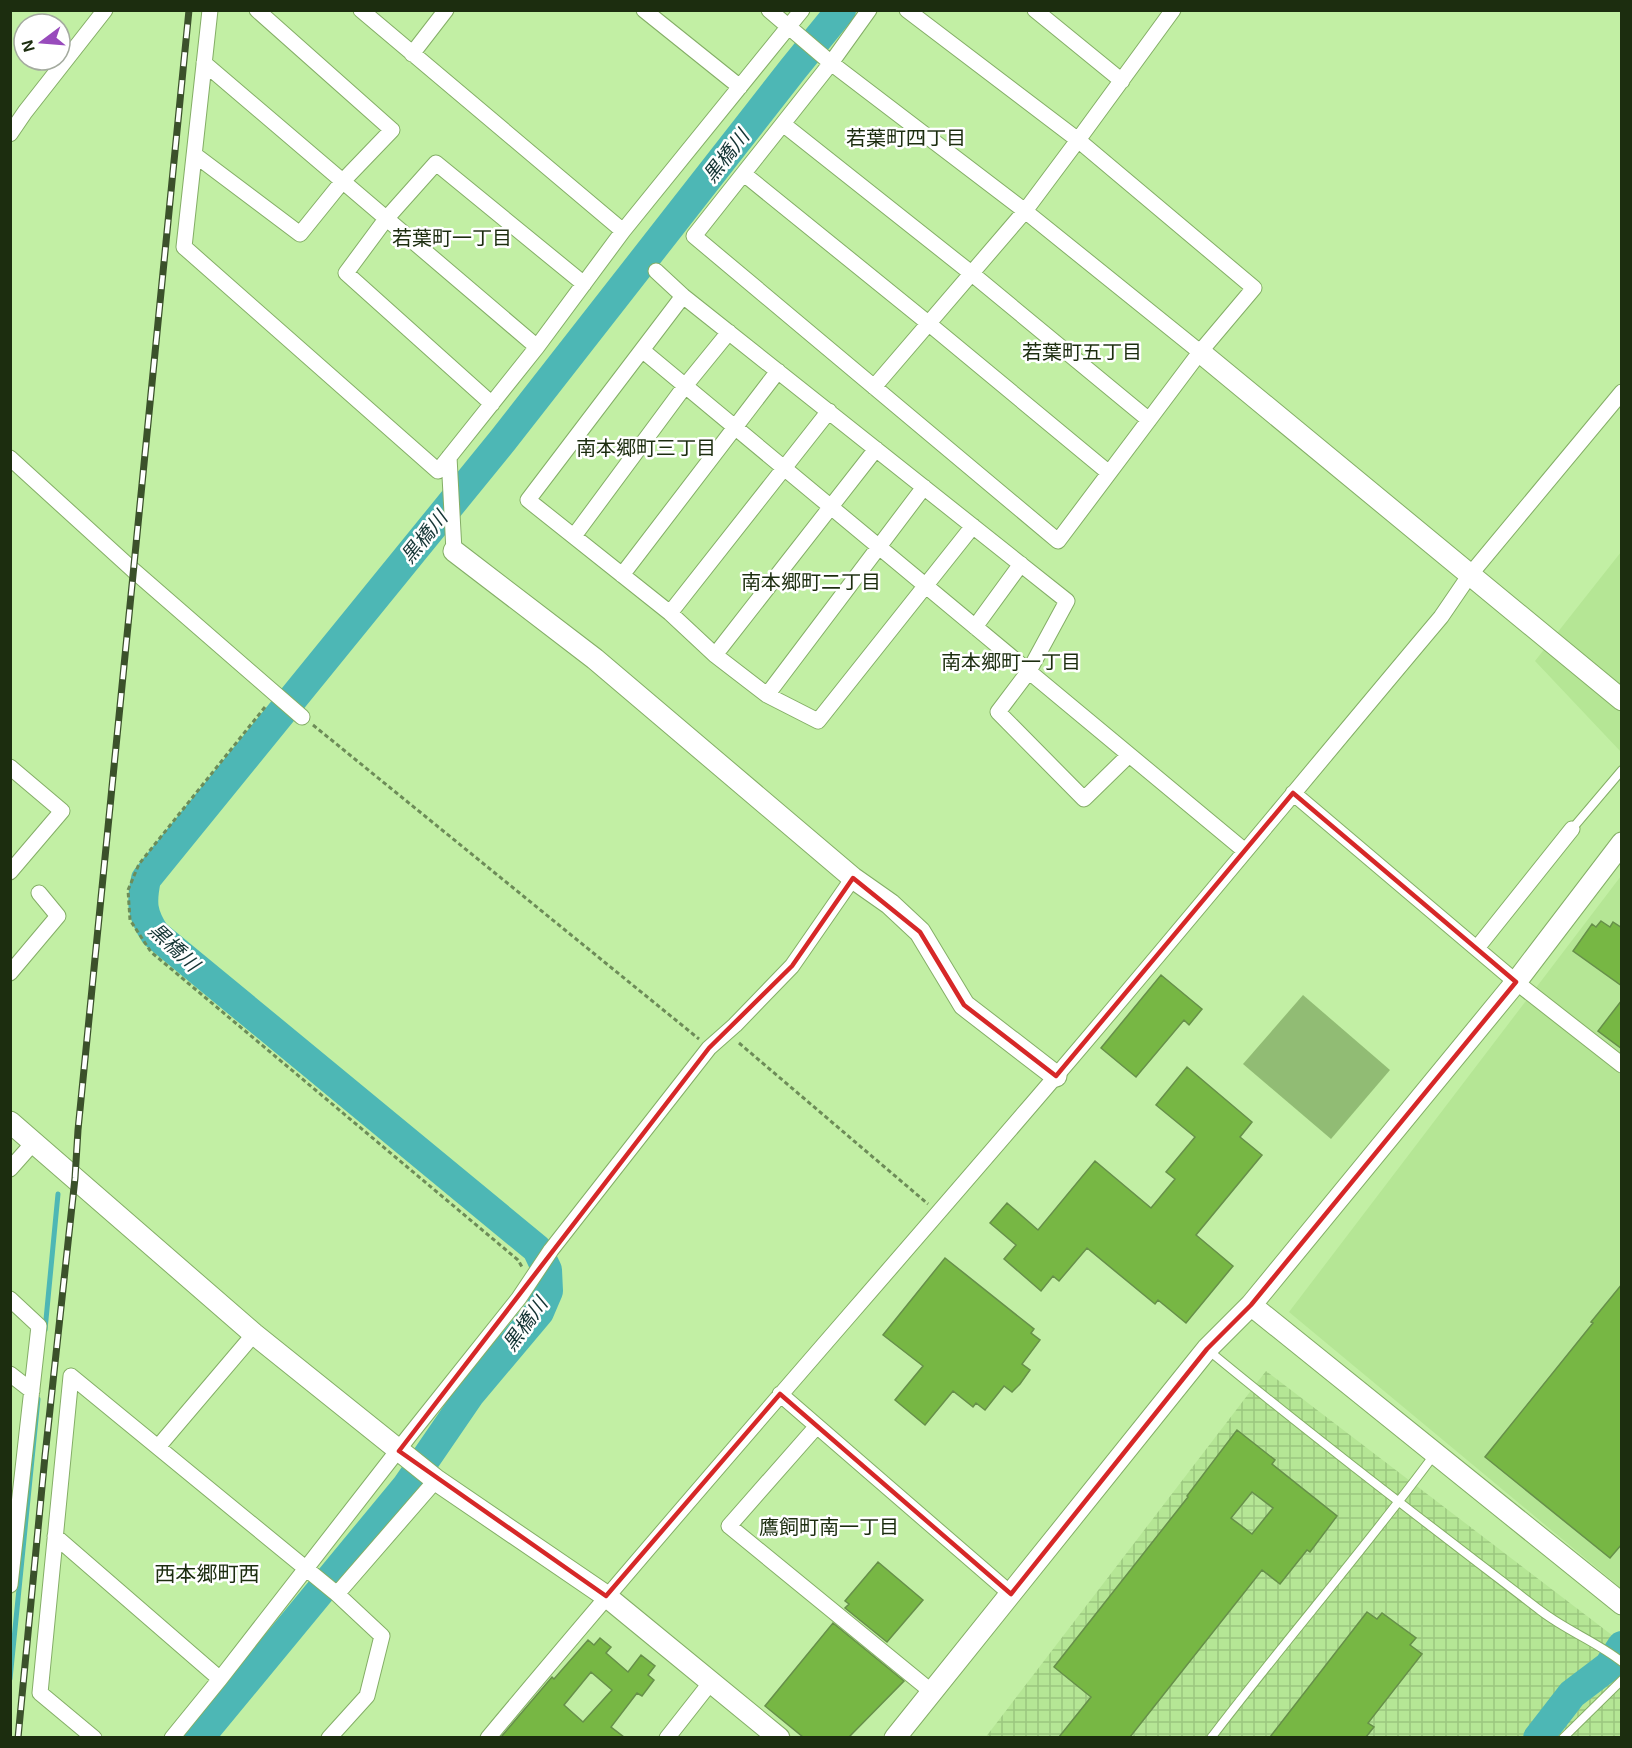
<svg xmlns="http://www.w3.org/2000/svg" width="1632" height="1748" viewBox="0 0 1632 1748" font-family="Helvetica,'Noto Sans JP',sans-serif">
<defs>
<pattern id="industrial-grid" width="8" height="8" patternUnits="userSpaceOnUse" patternTransform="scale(1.5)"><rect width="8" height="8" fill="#b5e695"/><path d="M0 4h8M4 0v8" fill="none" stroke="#9bc67f"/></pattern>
</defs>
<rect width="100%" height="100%" fill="#c2efa4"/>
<path fill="#b5e695" d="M1621,552V752L1535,661Z
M1621,876V1588L1289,1312Z"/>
<path fill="url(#industrial-grid)" d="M1266,1371L1621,1642V1737L985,1738Z"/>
<path fill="#91bc74" d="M1303,995L1390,1070L1331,1139L1243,1064Z"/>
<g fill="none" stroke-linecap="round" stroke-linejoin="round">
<path stroke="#4db7b5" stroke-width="5" d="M45,1330L58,1194
M10,1679L38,1399"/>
<path stroke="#4db7b5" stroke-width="30" d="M199,1738L407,1486L470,1394L539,1312L548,1291L547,1270L537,1249L155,934C142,914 141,903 146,879L503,440L793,69L841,10
M1538,1738L1572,1694L1609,1666L1622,1646"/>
</g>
<path fill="#77b744" stroke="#669049" stroke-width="1.5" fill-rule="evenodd" d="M1601,921L1610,927L1613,922L1622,928V986L1573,951L1592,924L1596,927Z
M1161,975L1202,1009L1189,1025L1184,1020L1136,1077L1101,1048Z
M1622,1000V1049L1598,1031Z
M1187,1067L1252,1122L1240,1137L1262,1155L1196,1235L1233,1266L1186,1323L1158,1300L1155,1304L1087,1248L1059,1281L1053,1276L1041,1291L1004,1259L1016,1245L990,1223L1007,1203L1038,1230L1095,1161L1151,1208L1175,1179L1166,1172L1195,1137L1156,1105Z
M945,1258L1034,1329L1031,1333L1040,1340L1022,1364L1030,1370L1020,1384L1012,1392L1004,1386L985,1410L976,1403L973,1407L953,1391L925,1425L895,1400L923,1366L883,1335Z
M1622,1284V1544L1610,1558L1485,1457L1593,1323L1591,1322Z
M1237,1430L1275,1460L1272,1464L1337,1516L1310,1552L1307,1550L1280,1584L1262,1570L1130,1737H1059L1091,1697L1054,1667L1188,1497L1187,1496ZM1252,1492L1273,1508L1252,1534L1231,1518Z
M878,1562L923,1600L887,1642L845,1608L849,1604L845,1601Z
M1367,1612L1377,1619L1382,1613L1416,1638L1410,1645L1422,1654L1368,1723L1374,1727L1366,1737H1270Z
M833,1623L904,1681L849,1737H803L765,1706Z
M600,1638L611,1647L606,1653L628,1672L641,1655L655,1666L648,1675L654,1680L642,1696L637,1693L611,1727L624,1737H501L552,1677L554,1679L588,1640L594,1645ZM591,1672L612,1690L583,1722L564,1705Z"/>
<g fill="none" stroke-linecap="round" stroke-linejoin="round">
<g stroke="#84ae66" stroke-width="10">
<path id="lane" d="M1572,829L1622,770
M1208,1350C1317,1440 1429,1525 1541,1611C1567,1631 1597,1642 1622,1662
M1211,1738C1284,1642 1363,1551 1434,1455
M1563,1738L1622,1680"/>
</g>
<g stroke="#84ae66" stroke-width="17">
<path id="street" d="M210,10L184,247L438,471L537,347L623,231L802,10
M361,10L623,231
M644,10L740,87
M769,10L831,63L1025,211L1200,352
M869,10L831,63L694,236L1058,541L1200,352L1254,288L1078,140L1173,10
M1035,10L1122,81
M412,54L446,10
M204,63L537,347
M783,124L971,273L1149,420
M10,134L25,112L105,10
M195,155L300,234L342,182L392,130L257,10
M744,174L928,323L1109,473
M656,271L683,296L1067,601L1029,671L998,712L1084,799L1129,755
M683,296L528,500L670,613L715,655L767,695L818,721L973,526
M642,350L1245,851
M874,387L1025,211L1078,140L907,10
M492,404L346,273L386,219L436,163L584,284
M449,457L454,551
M10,458L133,570L302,717
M574,536L685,386L729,332
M622,575L778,371
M670,613L829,411
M975,627L1021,564
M715,655L876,449
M767,695L924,487
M10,767L62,811L10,872
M1293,793L1516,982L1622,1065
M1477,948L1572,829
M10,973L58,916L39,893
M10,1169L34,1142
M10,1299L39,1326L10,1585
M10,1374L32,1391
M71,1376L337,1594L382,1636L367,1696L329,1738
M71,1376L40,1693L94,1738
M780,1394L1011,1594
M817,1426L729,1526L932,1692
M158,1447L254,1334
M55,1536L220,1679
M337,1594L436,1480
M172,1738L220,1679L409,1436L519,1298L551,1250L709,1048L735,1025L792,966L853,878
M488,1738C674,1514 867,1297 1056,1076C1186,924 1313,769 1441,617L1469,576L1622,392
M667,1738L711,1682"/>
</g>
<g stroke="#84ae66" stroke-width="23">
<path id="secondary" d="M1200,352L1622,700
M454,551L595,659L853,878L890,904L920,932L964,1005L1056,1076
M10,1122L254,1334L436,1480L606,1596L779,1738
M1251,1305L1622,1604
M895,1738L1207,1349L1251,1305L1516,982L1622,843"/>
</g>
<path stroke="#6d8c58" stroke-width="3" stroke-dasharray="4.5 3" stroke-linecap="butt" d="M265,707L139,864L128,890L130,920L151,952L518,1260L522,1267
M313,725L699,1039
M739,1043L928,1204"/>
<use href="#lane" stroke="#fff" stroke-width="8"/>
<use href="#street" stroke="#fff" stroke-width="15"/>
<use href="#secondary" stroke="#fff" stroke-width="21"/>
<g stroke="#3b512b" stroke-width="7">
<path id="rail" d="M18,1738L45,1456L75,1178L78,1130L189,10"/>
</g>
<use href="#rail" stroke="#fff" stroke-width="4.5" stroke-dasharray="14" stroke-linecap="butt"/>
</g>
<path fill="none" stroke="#d62828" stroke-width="4.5" stroke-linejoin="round" d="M1293,793L1516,982L1251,1305L1207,1349L1011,1594L780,1394L606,1596L399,1451L709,1048L792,966L853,878L920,932L964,1005L1056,1076Z"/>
<g text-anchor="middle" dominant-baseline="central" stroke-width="5" stroke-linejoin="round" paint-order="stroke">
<g font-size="20" fill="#1c2d0f" stroke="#fff">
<text x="906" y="138">若葉町四丁目</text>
<text x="452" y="238">若葉町一丁目</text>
<text x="1082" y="352">若葉町五丁目</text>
<text x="646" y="448">南本郷町三丁目</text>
<text x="811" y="582">南本郷町二丁目</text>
<text x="1011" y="662">南本郷町一丁目</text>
<text x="829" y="1527">鷹飼町南一丁目</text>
</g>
<g font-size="20" font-style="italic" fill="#143434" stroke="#fff">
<text transform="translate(726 156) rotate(-52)">黒橋川</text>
<text transform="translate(424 537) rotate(-51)">黒橋川</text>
<text transform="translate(174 947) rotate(43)">黒橋川</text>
<text transform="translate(525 1324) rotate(-54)">黒橋川</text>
</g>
<g font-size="21" fill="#1c2d0f" stroke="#fff">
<text x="207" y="1573">西本郷町西</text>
</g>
</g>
<rect width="1632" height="1748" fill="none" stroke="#1c2d0f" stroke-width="24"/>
<g transform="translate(42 42) rotate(254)"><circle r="28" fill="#ffffff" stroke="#a4ab9f" stroke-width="1.5"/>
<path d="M0-4.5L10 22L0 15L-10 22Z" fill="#984bbc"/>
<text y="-9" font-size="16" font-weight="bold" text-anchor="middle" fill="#1c2d0f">N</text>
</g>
</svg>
